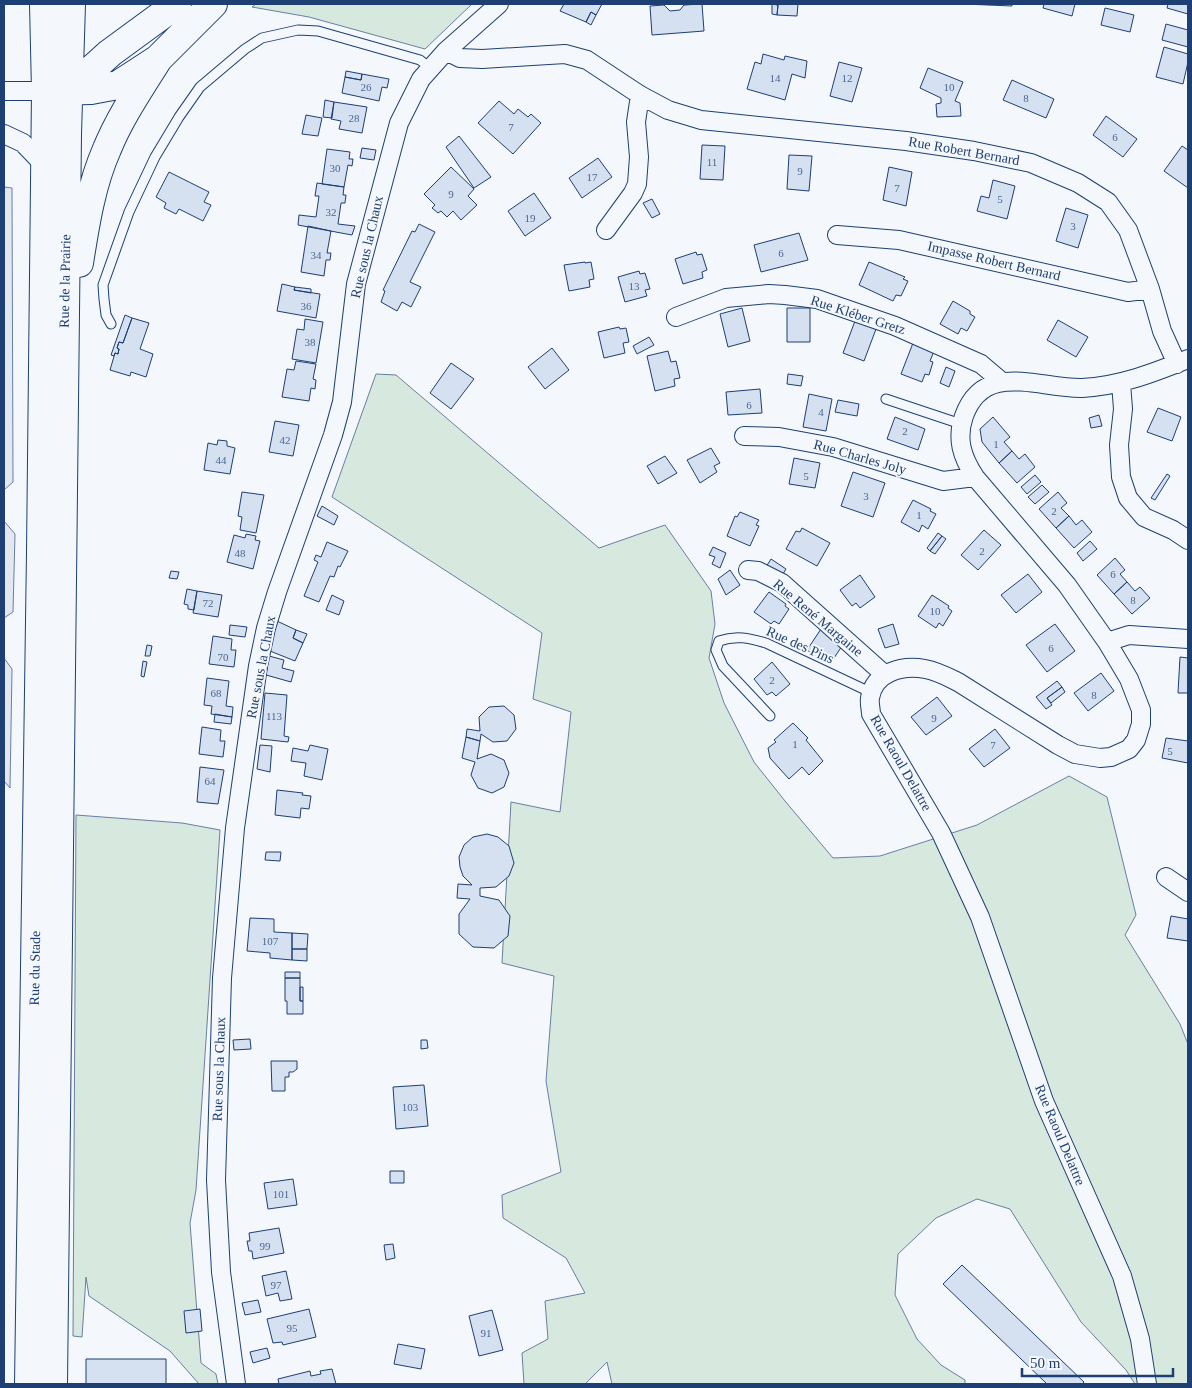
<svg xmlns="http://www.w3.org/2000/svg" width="1192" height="1388" font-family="'Times New Roman',serif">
<rect width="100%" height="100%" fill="#f4f7fb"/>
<path fill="#d7e8df" stroke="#687fa3" d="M256 4H472L425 49 309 17 252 7Z
M376 374 396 375 599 548 665 525 711 591 715 624 709 658 724 703 754 762 785 801 833 858 880 856 977 825 1069 776 1107 797 1136 915 1125 935 1180 1024 1188 1044V1384H1135L1126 1370 1081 1322 1010 1209 977 1199 936 1218 898 1254 895 1295 917 1339 941 1365 965 1380V1384H612L607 1362 585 1384H524L522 1353 548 1339 545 1301 585 1293 566 1258 503 1218 502 1195 561 1172 546 1081 554 976 502 963 511 802 560 812 571 712 533 699 542 633 332 497Z
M76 815 182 823 220 830 196 1190 190 1223 201 1363 216 1374 218 1384H199L170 1351 89 1296 86 1277 82 1337 73 1336Z"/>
<path fill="#e3e8f0" stroke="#687fa3" d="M4 187 12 188 13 482 4 490Z
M4 521 15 534 13 612 4 618Z
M4 658 12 669 10 788 4 781Z"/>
<path fill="#d5e0f0" stroke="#1d3f73" d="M564 4H602L596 15 591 12 586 22 560 11Z
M702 4 704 31 652 35 650 6 664 5 670 11 680 10 684 5Z
M772 4 778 5 777 15 772 14Z
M772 4H798L797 16 777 15 778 5Z
M964 4H1012V6Z
M1044 4H1075L1072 16 1043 8Z
M1168 4H1188V14L1167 8Z
M1105 8 1134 15 1130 32 1101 25Z
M591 12 596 15 591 25 586 22Z
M1166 24 1188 30V47L1162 40Z
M1164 47 1188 54V62L1183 84 1156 77Z
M763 54 784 60 785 56 807 61 805 78 792 74 785 100 747 89 755 62 761 64Z
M839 62 862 68 852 102 830 96Z
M928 68 963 82 955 101 960 103 961 116 937 117 936 104 941 103V98L920 88Z
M346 71 362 74 361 80 345 77Z
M362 74 389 79 387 88 382 87 379 101 342 93 345 77 361 80Z
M1012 80 1054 99 1046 118 1003 100Z
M325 100 334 102 332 118 323 117Z
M499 101 514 114 518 109 528 117 531 114 541 123 513 154 478 123Z
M334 102 367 107 362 133 339 129 341 121 331 119Z
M306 115 322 118 318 136 302 134Z
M1106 116 1137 139 1123 157 1093 135Z
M459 136 491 177 474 188 446 147Z
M702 145 725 146 723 180 700 179Z
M1182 146 1188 150V188L1164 171Z
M362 148 376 150 374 160 360 158Z
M327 149 350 152 349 159H353L352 166 348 165 344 187 322 184Z
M789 155 812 156 809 191 787 189Z
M598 158 612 177 582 198 569 178Z
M451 167 474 189 468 196 477 205 461 220 453 211 447 217 441 211 438 213 432 208 435 205 424 194Z
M889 167 912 172 906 206 883 200Z
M169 172 209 192 204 202 211 205 203 221 179 209 176 214 164 208 166 203 156 197Z
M993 180 1015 186 1007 219 977 211 981 196 989 198Z
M317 183 344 187 343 195H346L345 203H341L338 224 355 226 352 235 298 225 299 215 316 217 319 196H315Z
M534 193 551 218 525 236 508 211Z
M652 199 660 214 652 218 643 203Z
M1066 208 1088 215 1078 248 1056 241Z
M419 224 435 232 410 282 421 287 411 307 402 302 397 311 381 302 385 291 383 290 412 231 415 232Z
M308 226 331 231 327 253H331L330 260H326L324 276 301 272Z
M799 233 808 260 761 272 754 245Z
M696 252 697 255 702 254 707 270 702 272 703 278 683 284 675 259Z
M585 262V263L591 262 594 279 589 280 590 287 569 291 564 265Z
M869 262 905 277 903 279 908 281 901 296 896 295 893 301 859 285Z
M639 271 640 274 645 273 650 289 645 290 647 296 625 302 618 277Z
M282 284 295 287 294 290 320 294 316 318 277 311Z
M295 287 311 289V293L294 290Z
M953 301 970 311V314L975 317 967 331 961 328 958 334 940 324Z
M742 308 750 341 728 347 720 314Z
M787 308H810V342H787Z
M125 315 132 318 123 343 119 342 117 348 119 349 118 354 115 353 114 356 111 355Z
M132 318 149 323 140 349 153 354 146 377 131 372 130 376 110 370 115 353 118 354 119 349 117 348 119 342 123 343Z
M305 319 323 322 316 363 292 359 297 329 304 330Z
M1058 320 1088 337 1076 357 1047 340Z
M855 321 876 329 864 361 843 353Z
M619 327 620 329 626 328 629 342 623 343 625 353 604 358 598 332Z
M649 337 654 345 637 354 633 346Z
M913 343 934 351 930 361 933 362 929 375 925 374 922 382 901 374Z
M552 348 569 370 545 389 528 367Z
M668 351 671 362 676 361 680 378 674 379 675 386 655 391 647 356Z
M296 361 316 364 313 379 316 380 315 389 311 388 309 401 282 397 287 369 294 370Z
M451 363 474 379 451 409 430 393Z
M946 367 955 371 949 387 940 383Z
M788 374 803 376 801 386 787 384Z
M760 389 762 413 728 415 726 392Z
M809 394 832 399 826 431 803 427Z
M838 400 859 404 857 416 835 412Z
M1158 408 1181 417 1172 441 1147 432Z
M1099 415 1102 426 1091 428 1089 418Z
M895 417 925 429 918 450 887 439Z
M993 417 1010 437 1004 442 1012 451 999 463 982 442 980 429Z
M275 421 299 425 293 456 269 452Z
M218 440 227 441V446L235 448 230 474 204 470 208 443 217 445Z
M711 448 720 463 714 466 717 472 700 483 687 460Z
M1012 451 1019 459 1025 454 1035 467 1017 483 999 463Z
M665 456 677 473 658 484 647 466Z
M794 458 820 463 815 488 789 484Z
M853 472 885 483 873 517 841 506Z
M1167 474 1170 476 1155 500 1151 498Z
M1035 475 1041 482 1027 494 1021 487Z
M1042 485 1049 492 1035 504 1028 497Z
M242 492 264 495 256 533 240 530 242 517 238 516Z
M1058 492 1067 503 1061 508 1069 516 1056 528 1039 509Z
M913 500 931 509 930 511 936 514 928 529 922 525 919 532 901 522Z
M322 506 338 516 334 525 317 516Z
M740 512 759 520 756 525 759 526 750 546 727 536 735 516 737 517Z
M1069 516 1076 525 1082 520 1092 532 1074 548 1056 528Z
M802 528 830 543 817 566 786 549 796 531 800 532Z
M984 530 1001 545 978 570 961 555Z
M938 533 942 536 930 551 927 548Z
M246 534 256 536 255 540 260 541 253 569 227 562 234 535 245 538Z
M942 536 946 539 935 554 930 551Z
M1090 541 1097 549 1083 561 1077 553Z
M327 542 348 551 340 567 338 566 334 577 330 576 319 602 304 596 318 562 314 560 316 555 321 557Z
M713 547 726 553 720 568 712 564 715 557 709 555Z
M1115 558 1125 570 1120 574 1127 582 1114 594 1097 575Z
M771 559 786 569 781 577 766 567Z
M730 570 740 585 726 595 718 579Z
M171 571 179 572 177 579 169 578Z
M1028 574 1042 592 1016 613 1001 595Z
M860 575 875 597 860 608 856 603 852 606 840 590Z
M1127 582 1135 591 1140 587 1150 598 1132 614 1114 594Z
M187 589 197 591 194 610 188 609V605L184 604Z
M197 591 222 595 218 617 193 613Z
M769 592 786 604 785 606 789 609 779 624 774 621 771 624 754 612Z
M332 595 344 601 339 615 326 610Z
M932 595 949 606 948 608 952 611 943 626 939 623 936 628 918 616Z
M277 621 296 630 293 638 303 643 295 661 265 649Z
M893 624 899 644 885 648 878 629Z
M1055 624 1075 651 1047 672 1026 645Z
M230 625 247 627 245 637 229 635Z
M821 629 842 646 832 661 828 657 824 662 807 650Z
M296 630 307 634 303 643 293 638Z
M213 636 232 639 231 650H236L234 667 209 664Z
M147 645 152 646 150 656H145Z
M269 656 284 660 282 668 294 671 291 682 266 675Z
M1180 657 1188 658V693H1178Z
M143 661 147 662 144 677 141 676Z
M772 662 790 684 776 696 772 692 767 695 754 679Z
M1101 673 1114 691 1088 711 1074 693Z
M207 678 229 681 226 706 233 707 232 717 211 714 212 706 204 705Z
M1057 681 1062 687 1047 698 1052 705 1046 709 1036 697Z
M1062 687 1065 692 1051 703 1047 698Z
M265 693 287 695 284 736 289 737 288 742 261 739Z
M937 697 952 716 926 735 911 717Z
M504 706 514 715 516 729 507 741 493 742 481 734 480 741 466 737 467 729 480 731 479 717 489 707Z
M215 714 232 717 231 724 214 722Z
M793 723 808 738 806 740 823 761 809 775 802 767 789 779 770 758 768 748 776 742 774 740Z
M202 727 221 730 220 741H225L223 757 199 754Z
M995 729 1010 748 984 767 969 749Z
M466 737 480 741 477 759 491 754 504 760 509 773 504 787 492 793 478 788 471 775 475 762 462 758Z
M1166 738 1188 741V763L1162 758Z
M260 745 272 746 270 772 257 769Z
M310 745 328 749 322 780 304 776 306 763 291 761 293 748 308 751Z
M200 767 224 770 218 804 197 802Z
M277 790 303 793 302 795 311 796 309 809 301 808 300 818 275 815Z
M487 834 498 837 509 846 514 863 509 876 496 887 480 888V896L499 900 510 916 508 936 494 948 473 947 459 934V914L470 899 457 898 458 884 472 885 463 876 460 867 459 857 464 845 473 837Z
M266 852H281L280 861 265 860Z
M1171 916 1188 919V941L1167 938Z
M250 918 274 919V932L292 933V960L270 958V953L247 951Z
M292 933 308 934 307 949H292Z
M292 949H307V961L292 960Z
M285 972H300V978H285Z
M285 978H300V1001H303V1014H287V1001H285Z
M300 987H303V1001H300Z
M250 1039 251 1049 234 1050 233 1040Z
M421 1040H427L428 1048 421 1049Z
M271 1061H297V1069L293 1072H289V1077H285V1091H272Z
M424 1085 428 1126 396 1129 393 1087Z
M390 1171H404V1183H390Z
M293 1179 297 1205 268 1209 264 1183Z
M279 1228 284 1253 253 1259 252 1251H249L247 1241H250L249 1233Z
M393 1244 395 1258 386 1260 384 1245Z
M962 1265 1084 1382 1082 1384H1047L943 1284Z
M286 1271 292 1299 280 1301 278 1293 266 1296 262 1276Z
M258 1300 261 1312 245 1315 242 1303Z
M200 1309 202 1331 186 1333 184 1311Z
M309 1309 316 1337 283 1345 282 1342 273 1343 267 1319Z
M492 1310 503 1350 479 1356 469 1316Z
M398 1344 425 1349 421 1369 394 1364Z
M267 1348 270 1358 253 1363 250 1352Z
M86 1359H166V1384H86Z
M332 1369 336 1384H279L278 1379 310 1371 311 1376 321 1374 320 1371Z"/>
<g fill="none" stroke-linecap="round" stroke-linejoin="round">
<g stroke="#1d3f73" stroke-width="11">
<path id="lane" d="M111 324 106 315 104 299 103 285 129 212 155 157 179 117 200 87 245 49 262 38 298 30 318 31 420 60 430 68
M886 399 961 424
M770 716 723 666 716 650 719 641C736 635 749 638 766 643L872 693"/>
</g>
<g stroke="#1d3f73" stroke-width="20">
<path id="street" d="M446 51 460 58 482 59 565 54 587 60 640 95 668 110 701 120 906 141 974 151 1031 163 1078 183 1108 202 1128 230 1150 289 1162 331 1177 364
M4 91H46
M4 134 23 143 45 166
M606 230 633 193 637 184 639 157 636 122 640 95
M837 235 899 240 1128 292 1150 289
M676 317 726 298 769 294 785 295 817 299 895 326 981 364 1001 381
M1121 383 1123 409 1119 445 1121 477 1128 498 1144 517 1173 530 1188 540
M744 436 779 437 833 447 943 481 975 477
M748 570 758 571 782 583 884 674
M1107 642 1129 635 1188 639
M1166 877 1188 892
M236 1384 221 1272 216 1180 222 978 235 828 258 666 266 628 277 592 333 435 342 402 356 284 399 123 421 79 446 51 499 4
M1147 1384 1140 1339 1122 1276 1044 1101 980 917 941 833 871 714C871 709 869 703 870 698 874 672 902 665 925 669 937 671 948 677 958 682L1058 745 1075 754 1100 758 1111 757 1129 749 1136 740 1141 724V710L1129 679 1107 642 1067 585 975 477C962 457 956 439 964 416 984 360 1039 389 1082 388 1120 386 1153 373 1188 359"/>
</g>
<g stroke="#1d3f73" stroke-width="30">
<path id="primary" d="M69 90 110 53 177 4
M50 91 91 90 118 85 158 59 213 4
M79 263C85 225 91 185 107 149 120 117 140 88 158 59
M29 1384 41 552 46 91 44 4
M53 1384 67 134 71 4"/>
</g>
<use href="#lane" stroke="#f4f7fb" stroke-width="9"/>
<use href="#street" stroke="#f4f7fb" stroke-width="18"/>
<use href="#primary" stroke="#f4f7fb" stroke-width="28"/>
</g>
<g text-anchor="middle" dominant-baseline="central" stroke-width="4" stroke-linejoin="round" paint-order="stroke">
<g font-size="11" fill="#4b6792">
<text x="775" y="78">14</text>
<text x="847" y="78">12</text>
<text x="366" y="87">26</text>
<text x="949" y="87">10</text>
<text x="1026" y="98">8</text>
<text x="354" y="118">28</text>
<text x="511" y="127">7</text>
<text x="1115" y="137">6</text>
<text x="712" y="162">11</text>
<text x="335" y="168">30</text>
<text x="800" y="171">9</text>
<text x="592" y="177">17</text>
<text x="897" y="188">7</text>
<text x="451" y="194">9</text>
<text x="1000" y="199">5</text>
<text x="331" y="212">32</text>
<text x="530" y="218">19</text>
<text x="1073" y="226">3</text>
<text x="781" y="253">6</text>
<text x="316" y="255">34</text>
<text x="634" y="286">13</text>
<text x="306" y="306">36</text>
<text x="310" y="342">38</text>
<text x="749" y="405">6</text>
<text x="821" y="412">4</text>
<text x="905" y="431">2</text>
<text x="285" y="440">42</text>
<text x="996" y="444">1</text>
<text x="221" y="460">44</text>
<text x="806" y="476">5</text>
<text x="866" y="496">3</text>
<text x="1054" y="511">2</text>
<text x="919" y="515">1</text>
<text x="982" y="551">2</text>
<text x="240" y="553">48</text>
<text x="1113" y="574">6</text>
<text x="1133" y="600">8</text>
<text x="208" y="603">72</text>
<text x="935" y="611">10</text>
<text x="1051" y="648">6</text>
<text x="223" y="657">70</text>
<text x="772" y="680">2</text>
<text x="216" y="693">68</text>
<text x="1094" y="695">8</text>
<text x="274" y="716">113</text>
<text x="934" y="718">9</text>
<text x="795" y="744">1</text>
<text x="993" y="745">7</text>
<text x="1170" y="751">5</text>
<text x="210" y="781">64</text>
<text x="270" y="941">107</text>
<text x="410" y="1107">103</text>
<text x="281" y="1194">101</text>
<text x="265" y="1246">99</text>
<text x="276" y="1285">97</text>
<text x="292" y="1328">95</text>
<text x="486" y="1333">91</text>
</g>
<g font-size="14" fill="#1d3f73" stroke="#f4f7fb">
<text transform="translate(964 151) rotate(10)">Rue Robert Bernard</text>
<text transform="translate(367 247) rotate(-77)">Rue sous la Chaux</text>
<text transform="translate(994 261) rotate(13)">Impasse Robert Bernard</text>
<text transform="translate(65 281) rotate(-89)">Rue de la Prairie</text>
<text transform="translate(858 315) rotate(18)">Rue Kléber Gretz</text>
<text transform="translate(860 457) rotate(16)">Rue Charles Joly</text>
<text transform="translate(818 618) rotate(40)">Rue René Margaine</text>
<text transform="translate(800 645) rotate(24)">Rue des Pins</text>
<text transform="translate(261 667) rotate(-79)">Rue sous la Chaux</text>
<text transform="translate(901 763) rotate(60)">Rue Raoul Delattre</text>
<text transform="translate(35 968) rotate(-89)">Rue du Stade</text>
<text transform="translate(219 1069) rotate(-88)">Rue sous la Chaux</text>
<text transform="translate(1060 1135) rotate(67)">Rue Raoul Delattre</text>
</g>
</g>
<rect width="1192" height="1388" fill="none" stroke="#1d3f73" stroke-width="10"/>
<path d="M1022 1368v8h151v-8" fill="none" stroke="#1d3f73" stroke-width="2.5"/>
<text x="1030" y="1368" font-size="15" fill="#1d3f73" stroke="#f4f7fb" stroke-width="4" paint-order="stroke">50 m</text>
</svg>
